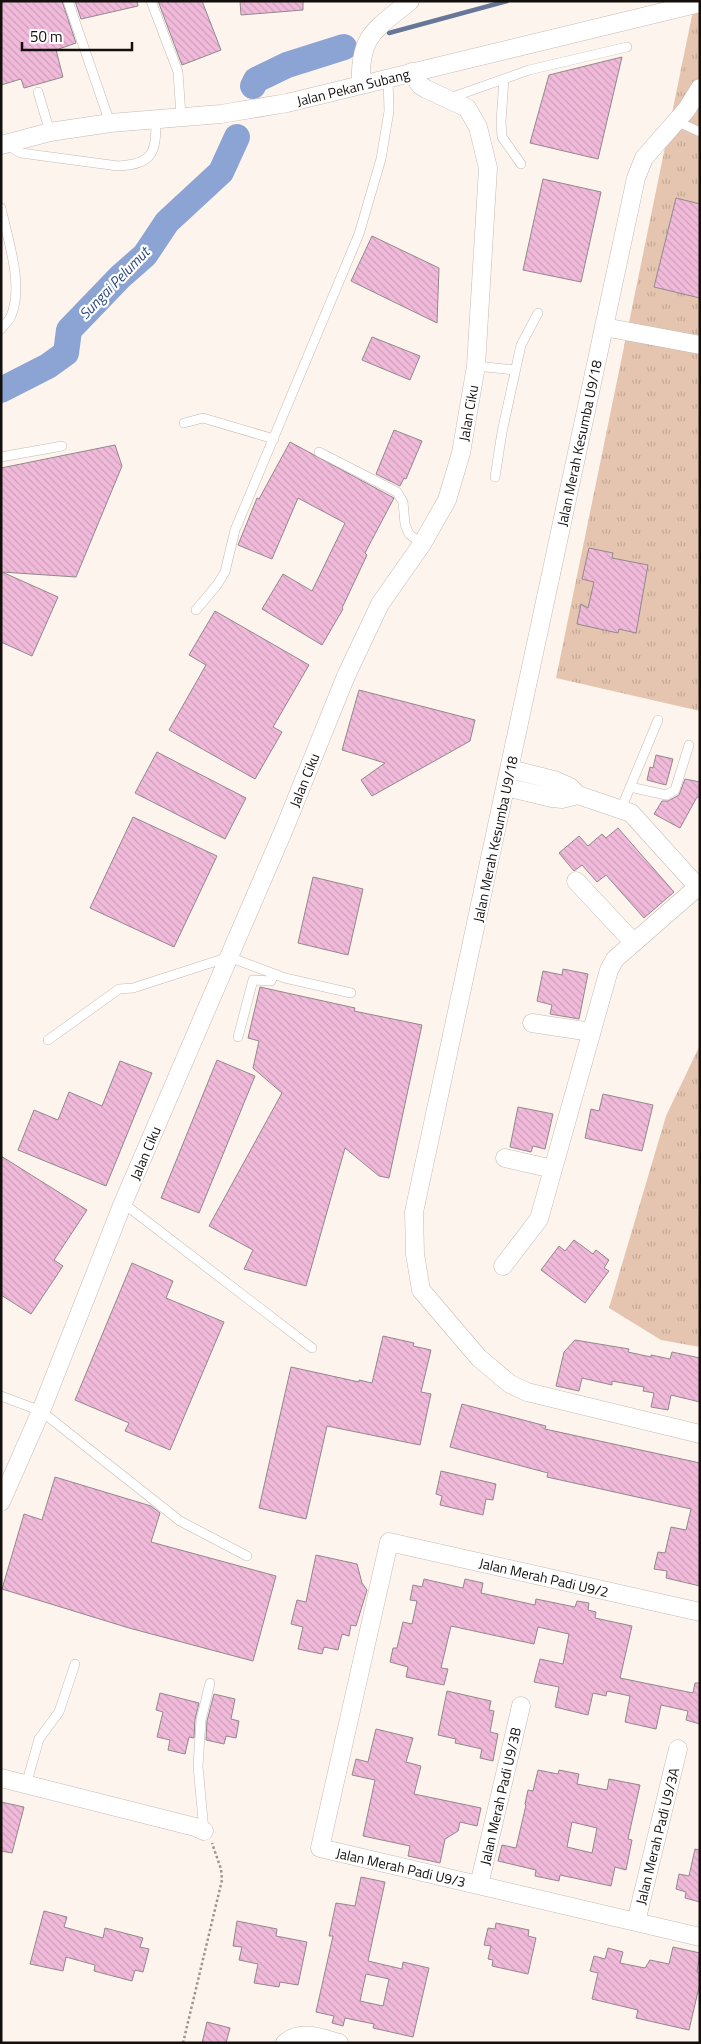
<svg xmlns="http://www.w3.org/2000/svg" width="701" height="2044" font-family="'Titillium Web',sans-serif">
<defs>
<pattern id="grass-tufts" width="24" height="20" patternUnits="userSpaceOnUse" patternTransform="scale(1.25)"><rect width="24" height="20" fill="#e5c5b0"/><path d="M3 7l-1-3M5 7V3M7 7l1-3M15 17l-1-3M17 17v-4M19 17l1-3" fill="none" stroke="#c3a896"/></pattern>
<pattern id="building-back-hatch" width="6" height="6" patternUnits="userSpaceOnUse" patternTransform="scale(1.25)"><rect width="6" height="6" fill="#f1bada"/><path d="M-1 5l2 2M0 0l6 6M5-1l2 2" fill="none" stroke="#ce9fba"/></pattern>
</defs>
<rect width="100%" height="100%" fill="#fef4ee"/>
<path fill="url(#grass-tufts)" d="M695 1H700V711L556 678Z
M700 1045V1347L661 1340 609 1308 666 1116Z"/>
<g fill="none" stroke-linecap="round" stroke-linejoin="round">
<path stroke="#677798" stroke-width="4.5" d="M389 33 507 1"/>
<path stroke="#8ba4d4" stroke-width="26" d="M253 86 256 80 287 65 344 47
M1 390 48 366 66 353 69 330 120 277 145 255 167 222 221 172 237 137"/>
</g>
<path fill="url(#building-back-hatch)" stroke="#92888d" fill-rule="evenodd" d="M1 1H62L76 43 56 50 63 77 24 88 21 79 1 85Z
M75 1H137L138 6 81 19Z
M158 1H202L221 50 182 65Z
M240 1H303V10L241 15Z
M622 57 598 159 530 143 549 75Z
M543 179 601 192 581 282 523 270Z
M676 198 700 204V298L654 287Z
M372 236 439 268 437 323 351 281Z
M372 337 420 356 410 380 362 360Z
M394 430 422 441 406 479 404 478 400 486 376 474Z
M290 442 394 498 365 553 367 555 342 608 343 609 322 645 262 609 283 574 312 591 345 523 298 498 272 559 238 545 257 498 259 499Z
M115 445 122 466 76 577 2 572 58 597 32 656 1 642V468Z
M589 548 613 553 612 558 648 565 636 633 619 629 618 633 577 624 581 604 588 608 594 582 582 579Z
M215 611 309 665 273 727 282 732 255 779 169 730 206 665 189 655Z
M359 690 475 720 470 741 372 796 361 780 385 763 342 750Z
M157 752 246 798 225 839 135 793Z
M656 755 673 759 666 785 647 780 650 767 653 768Z
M685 779 700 782V797H697L680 828 654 814 662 801H668L679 795Z
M133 817 217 856 174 947 90 908Z
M618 828 674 892 644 918 606 875 597 882 582 865 574 871 559 853 579 836 588 846 602 834 606 838Z
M313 877 363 889 348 955 298 943Z
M563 969 588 974 579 1019 550 1014 552 1005 537 1001 543 971 562 975Z
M260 987 355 1008 354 1011 422 1025 389 1178 379 1176 345 1148 306 1286 244 1269 253 1250 209 1226 282 1093 253 1068 259 1041 248 1038Z
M217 1060 255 1076 199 1213 161 1198Z
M120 1061 152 1073 106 1186 18 1150 34 1110 58 1120 69 1092 102 1106Z
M603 1094 653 1105 642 1151 585 1138 591 1109 599 1111Z
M518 1107 553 1114 545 1149 533 1146 531 1152 510 1147Z
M1 1156 87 1210 54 1260 63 1266 31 1314 1 1295Z
M574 1240 593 1254 596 1250 609 1260 604 1268 609 1271 585 1303 541 1270 559 1246 565 1251Z
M132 1263 173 1281 166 1298 224 1322 170 1450 125 1431 129 1423 75 1400Z
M383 1336 414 1343 413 1346 431 1350 421 1392 431 1394 420 1445 327 1426 306 1519 259 1508 291 1367 359 1382V1380L372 1383Z
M575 1340 629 1349 628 1352 651 1357V1355L670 1359 672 1352 700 1358V1402L671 1395 668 1410 651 1407 654 1393 643 1391 644 1387 612 1381V1385L582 1378 579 1391 556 1386 564 1352Z
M462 1404 546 1426 545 1429 700 1463V1586L666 1578 667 1571 654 1569 658 1552 665 1553 671 1527 686 1530 691 1509 547 1477 548 1473 450 1447Z
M441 1471 496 1484 493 1500 486 1499 483 1515 440 1505 442 1496 436 1494Z
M55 1477 151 1506 160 1513 151 1542 276 1576 253 1661 129 1628 2 1589 24 1514 42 1520Z
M316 1555 357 1564 362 1583 367 1590 356 1626 351 1625 349 1636 342 1634 338 1650 324 1647 322 1654 298 1649 303 1627 291 1624 297 1600 306 1602Z
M424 1579 463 1588 465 1579 483 1583 481 1593 535 1605 536 1599 575 1607 577 1601 589 1603 588 1610 596 1612 595 1618 632 1626 620 1678 693 1693 695 1683H700V1724L686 1720 688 1711 661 1705 656 1729 625 1722 630 1696 607 1691 606 1696 593 1693 588 1715 555 1707 559 1687 534 1682 540 1659 563 1664 569 1634 538 1627 534 1644 451 1626 441 1668 448 1669 444 1685 406 1677 408 1667 390 1662 393 1648H397L403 1622 412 1624 417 1601 410 1600 413 1585 422 1587Z
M447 1691 491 1701 489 1710 494 1711 490 1732 498 1734 493 1761 480 1758 482 1749 455 1743 456 1739 438 1735Z
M160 1693 199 1703 195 1719 194 1738 189 1737 185 1754 168 1750 170 1740 157 1737 163 1712 156 1710Z
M214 1694 235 1699 231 1719 239 1721 236 1738 226 1736 224 1744 206 1740 207 1721Z
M376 1729 413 1738 406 1762 421 1766 414 1794 481 1808 477 1826 460 1822 458 1831 445 1839 440 1863 408 1856 410 1846 363 1836 375 1780 352 1775 356 1759 368 1762Z
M538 1770 558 1774 559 1770 579 1774 577 1784 607 1790 609 1779 640 1785 628 1839 632 1840 626 1870 615 1867 611 1886 560 1875 559 1881 535 1876 536 1870 498 1861 502 1845 516 1848 526 1805 525 1804 528 1790 533 1791ZM572 1822 597 1828 592 1853 567 1847Z
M1 1802 24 1807 12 1853 1 1851Z
M695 1849 700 1850V1902L685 1898 686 1892 676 1889 679 1874 689 1876Z
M361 1877 385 1882 368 1961 402 1969 403 1962 429 1968 413 2037 373 2028 374 2024 345 2018 343 2026 332 2023 334 2016 316 2012 333 1936H329L336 1903 355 1906ZM366 1974 389 1979 383 2006 360 2001Z
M44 1911 67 1917 64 1927 103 1938 105 1928 143 1938 140 1947 149 1949 143 1972 135 1970 132 1981 94 1971 95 1965 66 1957 63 1971 30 1964Z
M237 1921 277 1929 276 1936 307 1942 298 1985 280 1982 279 1987 254 1983 258 1964 239 1960 242 1947 233 1946Z
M496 1923 529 1930 528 1936 536 1938 528 1974 492 1966 493 1960 488 1959 491 1946 484 1945 488 1928 495 1929Z
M673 1947 700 1953 697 1972 700 1973V1983L689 2030 636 2018 638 2010 592 1999 598 1973 590 1971 594 1956 605 1959 608 1948 623 1952 620 1963 645 1968 650 1960 669 1964Z
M207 2022 230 2028 226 2043H202Z"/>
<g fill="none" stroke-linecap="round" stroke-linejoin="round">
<g stroke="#c4bab4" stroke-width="10">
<path id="lane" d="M68 1 110 123
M151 1 178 72 181 116
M504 79 501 122 502 137 521 164
M38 92 50 132
M450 98 529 70 627 47
M676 121 700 132
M9 143 12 148 21 153 118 166C154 164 156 152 156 119
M1 208C8 240 24 286 11 316 9 321 4 325 1 329
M476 366 515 370
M184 423 203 418 274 439
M319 452 397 492 403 502 405 524 409 534 422 544
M1 457 62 446
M495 477 502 432 521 345 538 313
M196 610 217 585 225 572 235 530 359 234 381 159 389 111 388 78
M630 787 666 795 675 790 689 745
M621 809 658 720
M238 1037 253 980 271 981 274 974
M48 1040 119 989 133 988 229 957 285 978 351 993
M123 1203 312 1348
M1 1396 41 1411 180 1521 247 1556
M26 1785 39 1739 59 1712 75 1664
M204 1831 198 1766 201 1720 210 1683"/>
</g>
<g stroke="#c4bab4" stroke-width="19">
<path id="street" d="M361 84C359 35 375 30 410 1
M700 88 687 109 644 158 636 178 414 1212 415 1254 421 1290 479 1358 510 1384 527 1392 700 1434
M1 145 50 132 110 123 221 114 287 103 700 3
M604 327 700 345
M510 769 554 780 570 787 578 795 631 813 698 887
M506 787 552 798 562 799 578 795
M576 881 634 943
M532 1023 591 1032
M505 1158 553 1169
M503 1266 539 1219 609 970 615 959 700 885
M1 1502 41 1411 123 1203 285 827 346 676 380 604 422 544 447 500 461 453 476 366 488 168 478 127 467 108 426 89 420 85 412 72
M700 1612 389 1542 320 1848 700 1937
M1 1778 195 1827 204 1831
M479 1885 521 1706
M636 1922 678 1749
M285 2043C301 2029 321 2038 339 2043"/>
</g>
<path stroke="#9c9591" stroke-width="2.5" stroke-dasharray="2.5 2.5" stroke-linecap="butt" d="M183 2043 222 1880 221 1869 212 1843"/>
<use href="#lane" stroke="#fff" stroke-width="9"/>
<use href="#street" stroke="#fff" stroke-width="18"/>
</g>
<g text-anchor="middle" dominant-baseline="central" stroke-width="4.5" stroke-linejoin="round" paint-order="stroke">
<g font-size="14" fill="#120f0d" stroke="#fff">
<text transform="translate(353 87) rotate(-14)">Jalan Pekan Subang</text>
<text transform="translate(468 413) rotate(-80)">Jalan Ciku</text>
<text transform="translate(579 443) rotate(-78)">Jalan Merah Kesumba U9/18</text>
<text transform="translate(304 780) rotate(-68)">Jalan Ciku</text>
<text transform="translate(495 839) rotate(-78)">Jalan Merah Kesumba U9/18</text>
<text transform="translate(145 1153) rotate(-67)">Jalan Ciku</text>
<text transform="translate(544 1577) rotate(13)">Jalan Merah Padi U9/2</text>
<text transform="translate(500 1796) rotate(-77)">Jalan Merah Padi U9/3B</text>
<text transform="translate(657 1836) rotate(-76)">Jalan Merah Padi U9/3A</text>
<text transform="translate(401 1867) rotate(13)">Jalan Merah Padi U9/3</text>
</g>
<g font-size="15" font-style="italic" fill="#2e4a86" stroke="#fff">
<text transform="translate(114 283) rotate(-46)">Sungai Pelumut</text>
</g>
</g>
<rect width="701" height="2044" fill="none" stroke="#120f0d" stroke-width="5"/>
<path d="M22 42v8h110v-8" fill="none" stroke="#120f0d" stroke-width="2.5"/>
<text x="30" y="42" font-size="15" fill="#120f0d" stroke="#ffffff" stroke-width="4" paint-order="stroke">50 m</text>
</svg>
